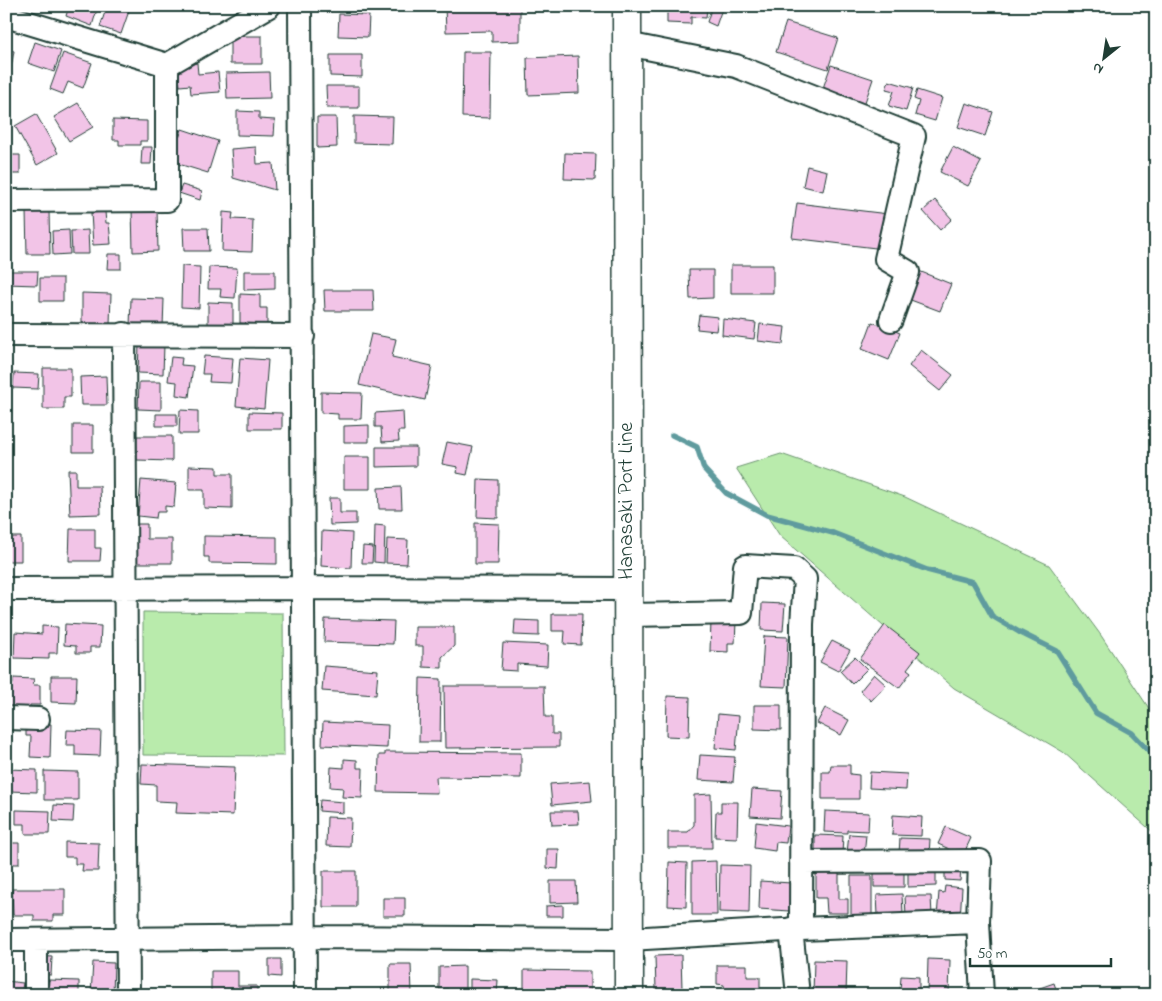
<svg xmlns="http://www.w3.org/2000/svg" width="1162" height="1001" font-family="'Indie Flower',sans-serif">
<rect width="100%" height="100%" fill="#fff"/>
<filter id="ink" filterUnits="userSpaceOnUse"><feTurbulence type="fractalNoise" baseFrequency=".02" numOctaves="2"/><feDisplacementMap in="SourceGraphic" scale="10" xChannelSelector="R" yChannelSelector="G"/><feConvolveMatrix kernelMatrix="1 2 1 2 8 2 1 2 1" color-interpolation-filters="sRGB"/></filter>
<g filter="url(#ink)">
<path fill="#b9ebac" stroke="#6c9470" d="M781 454 905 497 1049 565 1100 634 1156 719V835L1063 752 954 688 780 536 736 468Z
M143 612 283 613 284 756 143 755Z"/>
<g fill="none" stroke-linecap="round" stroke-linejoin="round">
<path stroke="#5f9b9e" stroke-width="5.5" d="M672 435 697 447 704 469 726 493 767 515 833 533 927 570 973 582 992 616 1019 632 1057 651 1096 713 1132 733 1156 758"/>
</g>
<path fill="#f2c4e7" stroke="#1f3d34" d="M69 6H98L92 26 66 16Z
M107 6H125L130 8 121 34 100 27Z
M445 6H520V41L492 42V31L446 32Z
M667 6H707L706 18 691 17V24L667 23Z
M712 6H723L716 26 707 22Z
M339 14 369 15 368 37 338 36Z
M786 22 838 38 828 69 776 52Z
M230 36H262V64H230Z
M35 42 61 51 54 72 28 63Z
M6 49 14 51 9 79H6Z
M463 52H491L490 118 462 117Z
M63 53 92 63 83 88 68 82 63 94 50 89Z
M330 55H362V77L330 76Z
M578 56 579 93 528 95 527 58Z
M197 63 198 74 218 72 220 92 191 94 190 85 180 86 178 65Z
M831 65 873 79 864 105 822 91Z
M269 72 270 98 227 99 226 73Z
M889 81 913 88 906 111 889 106 894 91 886 89Z
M326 86H359V108H327Z
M917 90 942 98 935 121 915 115 919 101 914 99Z
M78 103 93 127 69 141 54 117Z
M966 103 993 112 985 136 958 127Z
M237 111 259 112V119L275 120 274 136 237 135Z
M36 114 58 153 37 165 15 126Z
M354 116 393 117 392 144 354 143Z
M317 117H336L337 147 317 148Z
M113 120 147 121V141H140V145H119V140H113Z
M182 129 218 141 208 173 172 162Z
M142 147H152L151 164H141Z
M256 147 257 164 273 163 275 190 233 178 231 149Z
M953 147 981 162 968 186 940 172Z
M565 153 596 154 595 180 564 179Z
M6 155H20V174H6Z
M807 166 827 171 823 191 803 186Z
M182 185 202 191 200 200 179 193Z
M935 200 952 219 940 230 923 211Z
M797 203 888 214 884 249 792 238Z
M132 208H157L158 251 133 252Z
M26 211H49L50 254H27Z
M105 212 106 223H109L111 244 93 245 91 213Z
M223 212 233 213 232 219 253 220 252 252 222 251Z
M6 228H9L10 256H6Z
M183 228H208L209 251H184Z
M69 230 70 254 53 255 52 231Z
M88 230 89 254H72L71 231Z
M108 254H121V269H107Z
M731 265H773V293H731Z
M182 266 200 267 199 308 181 307Z
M209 267 237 268 235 298 220 297 221 289H208Z
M689 270H713V298L690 299Z
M6 271H38L37 285 6 284Z
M244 271H275V289L244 290Z
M919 271 951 284 940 311 908 299Z
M40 278H63V301H40Z
M324 290H373L374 311H325Z
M82 293 111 294 110 324H82Z
M240 294 260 295V308H267V324L240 323Z
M131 298 164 299 163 327 130 326Z
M208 302 233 303V326H208Z
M699 315 718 317 716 331 697 329Z
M723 319 756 323 754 339 722 335Z
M872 322 900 333 889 360 862 349Z
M760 324 785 327 783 344 758 341Z
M371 334 396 339 392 357 432 366 425 400 359 385Z
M139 344 164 345 163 374 138 373Z
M921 350 953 375 940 391 909 366Z
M204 356 233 358 231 383 209 382 210 374H202Z
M171 357 182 358 181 365 193 366 189 397 176 395 177 382 168 381Z
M240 358 268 360 264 409 236 406Z
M43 368H71V397H64V409H43Z
M14 373 39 374 38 389 13 388Z
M106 376 107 405H81L80 377Z
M139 382H161V410L138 409Z
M321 392 362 393 361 419H338V414L321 413Z
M180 410 198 411V434H179Z
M403 411 404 431H398L399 441 382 442 381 427H375V413Z
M249 412 282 413V429H249Z
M156 414H177V426H156Z
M73 425H93V452H73Z
M369 425V442H344V426Z
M137 436H172V461L137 460Z
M447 442 473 447 467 475 457 473 458 467 442 464Z
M376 447H416V466L376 467Z
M344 457H370V489H344Z
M189 466 217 467V474H232V509L204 508V490H189Z
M68 470H76V486H100L101 514 70 515Z
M8 476V502H6V477Z
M478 479 498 480V518L477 517Z
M141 480 176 483 174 507 165 506V512H157L156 518 138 516Z
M401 487 402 509H379L378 488Z
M329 498H340V513H356V524L330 525Z
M475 523 499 524 498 564H475Z
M134 524H147V539H172V563H134Z
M375 525 385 526 384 563 374 562Z
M70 529H95V548H101L100 561H69Z
M322 531 352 533 351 568 321 566Z
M204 536 277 537V564L209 563V557H204Z
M7 537H21V561H6Z
M387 539 408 540 407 564 386 563Z
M363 546 373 547 372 563H362Z
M762 603 785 604 783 631 761 630Z
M552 614H582L581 645 564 644 565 631H552Z
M325 619 394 621 393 644 324 642Z
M515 620 539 621V636L514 635Z
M711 621 736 622 735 643H728V652L710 651Z
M65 624 101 626 100 647H90V653H76V646L64 645Z
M885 625 920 652 907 669 911 672 899 688 860 659Z
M42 626 58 627 57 653H49V659L14 658 15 632 42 634Z
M415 627H454V646L442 657V668L423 667V646H415Z
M764 636 788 637 786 687 761 686Z
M832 641 850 650 838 671 820 662Z
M503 643 548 645 547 666 517 664V671L501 670Z
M855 657 867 669 852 684 840 671Z
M324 666 378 670 376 695 322 691Z
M874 674 886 685 871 701 860 691Z
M51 676H77L76 703 51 702Z
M13 678 34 679 33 685H40V705H30V710H6V684H13Z
M420 678 441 679 440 742H419Z
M444 686H544L545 717H552V734H559V747L445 748Z
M667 696 690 697 689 737 666 736Z
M754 705H781V730L754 729Z
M825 708 849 720 841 735 817 723Z
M718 714 739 716 736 750 715 748Z
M323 722 388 725 387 748 322 745Z
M26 723 51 724 50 758 30 757 31 736H26Z
M67 730 101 731 100 756 75 755V745H66Z
M6 734H11V758H6Z
M385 752 521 753V778L436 777 437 793 378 792 379 755H385Z
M700 755 735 757 733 782 698 780Z
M344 759 357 760V768H363L362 798 342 797 343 788 330 787 331 767 344 768Z
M142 764 235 767 233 815 176 813 177 802 156 801V785L141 784Z
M831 765H850V774L859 775V799H822V772H830Z
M6 769 37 770V792L8 791 9 787H6Z
M44 771 78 772V800H44Z
M870 772 907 774 906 790 869 788Z
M590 781 592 801 552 805 550 784Z
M752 789 782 791 780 818 750 816Z
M711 794 712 848H668V832H688L694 825V795Z
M320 800 343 802V813L319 811Z
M6 801H10L8 834H6Z
M721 802H738L737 838 715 837 716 812H721Z
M54 805 74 806 73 822 53 821Z
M16 810 50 811 49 834H25V824H16Z
M551 811H578L579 824 552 825Z
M825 811 869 813 868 831 847 830V833L824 832Z
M893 815 922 817 921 836 892 835Z
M327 817 351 818 350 847 326 846Z
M756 822 788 826 786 843 776 842 775 851 754 848Z
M946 827 971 838 963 855 938 844Z
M849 834 866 835 864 855 847 853Z
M815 835 843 836 842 854 815 852Z
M900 838 930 839 929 855 899 854Z
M65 842 99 843 98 871H82L83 864H75V857H65Z
M6 843H19V864H6Z
M547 849H559L558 869 547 868Z
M716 861 717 915H692V862Z
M669 862 687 863 686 907 668 906Z
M720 865 750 866 749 913 719 912Z
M874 868H904V887H874Z
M945 868 961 869 960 881 945 880Z
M936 869V886L908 887V870Z
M323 871H356V907H323Z
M816 871H839V899H848V913H827L826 898H816Z
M851 876H872V916H851Z
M550 881H576L577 902 550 903Z
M760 881 791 883 789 911 759 909Z
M6 885H8V898H6Z
M945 886 962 888 960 919 937 917 939 892 944 893Z
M12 889H65V915H53V921H34V915H13Z
M902 894 903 914 878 915 877 895Z
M905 896H931L932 916 906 917Z
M383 898H405V916H383Z
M563 905V916H546V906Z
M681 955 682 989 656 990 655 956Z
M39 956 52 957 51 975 37 974Z
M269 959H281V977L269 976Z
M928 959 950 960 949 995H927Z
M814 960 847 961 846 995H813Z
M93 962 114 963 113 995H91Z
M390 964H411L412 995H390Z
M717 965H747V977H760V993H725L724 985 717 984Z
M465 966V995H448V989H439V967Z
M524 970 590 971V995H524Z
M211 971H238V986H257V995H211Z
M901 976 919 977V992L900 991Z
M470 979 498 980 497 995H470Z
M49 980 79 981V995H48Z
M6 981 23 983 21 995H6Z
M1054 983 1058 995H1020Z"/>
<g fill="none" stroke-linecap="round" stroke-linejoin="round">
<g stroke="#1f3d34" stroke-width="26">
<path id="minor" d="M300 6 305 995
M6 16 167 65 269 6
M627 44 736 66 914 136 886 259 908 272 891 320
M6 201 167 200V65
M124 334 128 995
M6 335 303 336
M6 589 304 588 628 589
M629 615 741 613 745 566 794 569 805 579 802 624 801 929
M6 718 38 719
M801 862 980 861 978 922
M791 929 798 995
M6 940 304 937 629 939 801 929 978 922 982 995
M36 995V940"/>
</g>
<g stroke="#1f3d34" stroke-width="31">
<path id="major" d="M627 6 629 995"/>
</g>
<use href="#minor" stroke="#fff" stroke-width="22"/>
<use href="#major" stroke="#fff" stroke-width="28"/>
</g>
</g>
<g text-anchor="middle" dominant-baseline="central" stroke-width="4" stroke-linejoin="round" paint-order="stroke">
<g font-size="21" fill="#1f3d34" stroke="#fff">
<text transform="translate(627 501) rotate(-90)">Hanasaki Port Line</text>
</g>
</g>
<rect width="1162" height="1001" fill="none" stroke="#fff" stroke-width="25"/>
<rect x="12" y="12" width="1137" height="976" fill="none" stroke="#1f3d34" stroke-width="2" filter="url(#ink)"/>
<g transform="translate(1104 58) rotate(210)" stroke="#ffffff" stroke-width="4" paint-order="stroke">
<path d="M0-4L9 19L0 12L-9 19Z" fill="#1f3d34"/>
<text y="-8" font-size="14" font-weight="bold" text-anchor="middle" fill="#1f3d34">N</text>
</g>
<path d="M970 958v8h141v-8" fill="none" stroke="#1f3d34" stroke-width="2.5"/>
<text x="977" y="958" font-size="15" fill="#1f3d34" stroke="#ffffff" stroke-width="4" paint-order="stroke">50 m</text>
</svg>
